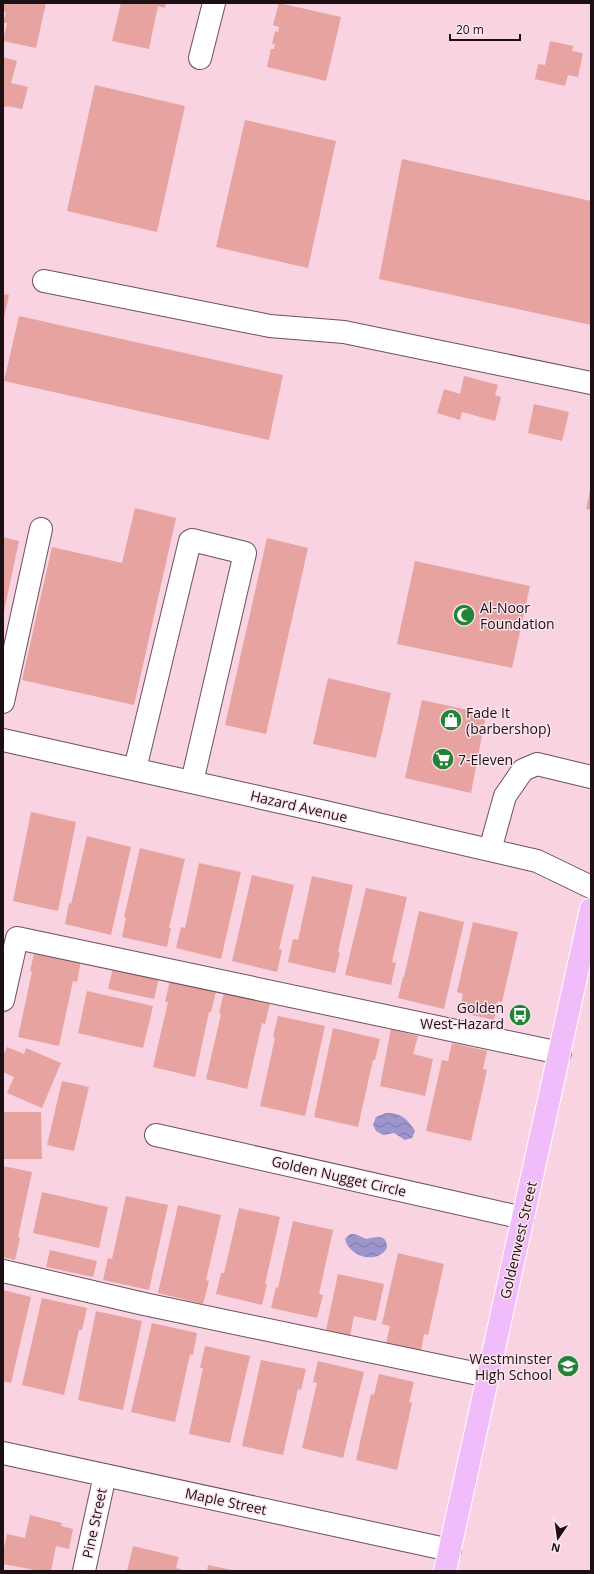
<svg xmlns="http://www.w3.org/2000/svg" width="594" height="1574" font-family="'Open Sans',sans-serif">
<defs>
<pattern id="water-waves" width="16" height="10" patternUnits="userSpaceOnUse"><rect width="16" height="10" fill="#9d95cd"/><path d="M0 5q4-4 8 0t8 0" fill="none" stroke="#7f78a5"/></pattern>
</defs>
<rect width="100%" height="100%" fill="#f9d3e2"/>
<path fill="url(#water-waves)" d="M386 1113C400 1112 408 1119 415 1131L412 1138 405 1140 394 1133 383 1135 376 1131 373 1125 376 1117Z
M350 1234H355L366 1239C376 1237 387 1233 387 1248 377 1265 349 1257 345 1239Z"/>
<path fill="#e6a39f" d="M3 3H46L36 48 3 41 7 23H3L6 12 3 11Z
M121 3H166L165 8 158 6 149 49 112 41Z
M279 3 341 17 326 81 267 67 271 49H274L275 44H272L275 31 278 32 279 27 273 25Z
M550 41 573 46 572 51 583 53 578 77 568 75 565 86 535 79 538 64 545 65Z
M3 57 17 61 11 83 28 87 22 109 6 106 5 107H3Z
M95 85 185 106 157 232 67 211Z
M245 120 336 141 308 268 216 247Z
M402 159 591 201V325L379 279Z
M3 294 9 295 4 318H3Z
M19 316 283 375 269 440 4 381Z
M464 376 498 385 495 395 501 397 495 421 462 412 460 420 437 413 444 389 460 394Z
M534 404 569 412 562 441 528 433Z
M590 490H591V510L586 509Z
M135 508 176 518 134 705 22 680 52 547 122 563Z
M3 537 19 541 4 611H3Z
M267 538 308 548 266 734 225 725Z
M415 561 530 586 512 668 397 644Z
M328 678 391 693 376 758 313 744Z
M422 700 486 714 471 793 405 778Z
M31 812 76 822 58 911 13 901Z
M87 836 131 847 111 935 65 924 69 903 71 904Z
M140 848 185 859 169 928H171L167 947 122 937 126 918 124 917Z
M199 863 241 872 221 959 176 948 181 927 185 928Z
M252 875 294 885 279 949 282 950 277 972 232 961Z
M312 876 353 885 338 952 340 953 335 973 288 962 293 939 298 940Z
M366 888 407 897 392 962 396 963 391 985 345 975Z
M419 911 464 922 444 1009 398 998 403 977H404Z
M473 922 518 932 502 1002 498 1001 494 1020 459 1012 463 994 457 992Z
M35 950 81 960 77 982 73 981 59 1046 18 1037 32 972 30 971Z
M113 968 159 978 154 999 108 989Z
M170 980 216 991 211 1012H209L195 1077 153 1067 168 1002H165Z
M87 991 153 1006 143 1048 78 1033Z
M224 992 270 1003 265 1024 262 1023 247 1089 206 1079 221 1014 219 1013Z
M278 1016 325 1026 305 1116 260 1106 275 1038 273 1037Z
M333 1028 380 1039 375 1060H373L358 1127 314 1117Z
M391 1029 418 1036 413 1054 433 1059 425 1096 380 1086Z
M452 1043 487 1051 483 1069 487 1070 471 1141 426 1131 442 1060 448 1061Z
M7 1047 24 1054 26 1048 61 1063 42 1108 7 1093 14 1077 3 1072V1056Z
M62 1081 89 1087 74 1151 47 1145Z
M3 1112H41L42 1159H3Z
M3 1166 32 1172 18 1237 20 1238 15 1260 3 1257Z
M42 1192 108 1207 99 1248 33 1233Z
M126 1196 168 1205 149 1290 103 1280 108 1258 112 1259Z
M178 1205 221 1215 206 1280 209 1281 203 1304 158 1293Z
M239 1208 280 1217 265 1284H267L262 1305 216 1294 221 1273H224Z
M293 1221 333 1230 319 1294 323 1295 317 1318 271 1308 276 1287 278 1288Z
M50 1250 97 1261 93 1277 46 1267Z
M398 1253 444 1264 428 1335 424 1334 421 1351 386 1343 390 1326 382 1324Z
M338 1274 384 1284 376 1321 354 1316 350 1336 326 1330Z
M3 1290 31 1297 11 1383 3 1381Z
M42 1298 87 1308 82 1330H79L64 1395 22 1385Z
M96 1311 142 1321 123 1410 78 1400Z
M152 1323 197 1333 193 1355 190 1354 175 1422 131 1412Z
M205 1346 250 1356 230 1443 189 1434 203 1368H200Z
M261 1360 306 1369 301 1390 298 1389 283 1455 242 1446Z
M318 1361 364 1372 343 1458 302 1448 317 1383 313 1382Z
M379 1374 414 1382 409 1402 412 1403 397 1470 356 1460 371 1394 374 1395Z
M30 1515 62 1523 61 1526 73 1529 69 1549 56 1546 51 1571H40L3 1564V1553L7 1534 25 1538Z
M133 1546 179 1557 176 1568 183 1570V1571H127Z
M208 1565 232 1570V1571H207Z"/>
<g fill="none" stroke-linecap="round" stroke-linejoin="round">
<g stroke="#6f505d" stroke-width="24">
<path id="minor" d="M200 58 214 3
M44 281 270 326 344 332 591 383
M3 702 41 529
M3 740 325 812 537 861 591 887
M135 769 190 541 192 540 245 553 192 782
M490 850 505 796 523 770 537 764 591 777
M3 1000 17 938 560 1053
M156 1135 523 1218
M3 1271 144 1304 488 1376
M3 1453 450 1550
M84 1571 105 1475"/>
</g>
<g stroke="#fff" stroke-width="24">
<path id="major" d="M445 1571 591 909"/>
</g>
<use href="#minor" stroke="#fff" stroke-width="22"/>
<use href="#major" stroke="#f0bcf9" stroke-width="22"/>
</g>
<defs>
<g id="mosque-disc" transform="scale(1.15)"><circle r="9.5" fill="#238437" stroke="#fce5ee"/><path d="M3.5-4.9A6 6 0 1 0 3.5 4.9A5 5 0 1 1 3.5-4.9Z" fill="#fff"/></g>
<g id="shop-disc" transform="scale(1.15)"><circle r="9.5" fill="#238437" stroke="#fce5ee"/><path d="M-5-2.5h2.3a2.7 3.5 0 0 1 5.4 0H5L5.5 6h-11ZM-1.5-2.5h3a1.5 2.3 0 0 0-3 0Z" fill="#fff"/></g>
<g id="supermarket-disc" transform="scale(1.15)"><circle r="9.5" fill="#238437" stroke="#fce5ee"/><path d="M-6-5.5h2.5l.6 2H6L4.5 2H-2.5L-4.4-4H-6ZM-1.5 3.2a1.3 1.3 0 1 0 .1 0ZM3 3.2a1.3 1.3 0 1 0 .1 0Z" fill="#fff"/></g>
<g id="bus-disc" transform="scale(1.15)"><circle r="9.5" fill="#238437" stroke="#fce5ee"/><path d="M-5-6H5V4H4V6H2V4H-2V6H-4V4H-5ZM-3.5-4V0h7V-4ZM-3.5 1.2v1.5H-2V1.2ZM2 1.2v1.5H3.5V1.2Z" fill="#fff"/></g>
<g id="school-disc" transform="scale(1.15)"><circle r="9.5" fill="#238437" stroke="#fce5ee"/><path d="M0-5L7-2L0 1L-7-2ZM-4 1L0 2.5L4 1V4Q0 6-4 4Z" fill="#fff"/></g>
</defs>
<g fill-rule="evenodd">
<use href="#mosque-disc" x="464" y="615"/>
<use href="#shop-disc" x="451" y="720"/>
<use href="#supermarket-disc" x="443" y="759"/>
<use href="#bus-disc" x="520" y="1015"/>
<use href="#school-disc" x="568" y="1366"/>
</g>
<g text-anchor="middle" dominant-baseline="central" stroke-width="3" stroke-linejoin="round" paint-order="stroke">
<g font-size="14" fill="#1c1015" stroke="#fce5ee" text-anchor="start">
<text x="480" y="607">Al-Noor<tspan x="480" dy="16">Foundation</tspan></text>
<text x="466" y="712">Fade It<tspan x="466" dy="16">(barbershop)</tspan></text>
<text x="458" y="759">7-Eleven</text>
<text x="504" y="1007" text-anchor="end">Golden<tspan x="504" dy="16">West-Hazard</tspan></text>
<text x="552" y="1358" text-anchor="end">Westminster<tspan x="552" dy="16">High School</tspan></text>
</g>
<g font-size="14" fill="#1c1015" stroke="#fce5ee">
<text transform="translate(299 806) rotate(13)">Hazard Avenue</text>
<text transform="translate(339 1176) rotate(13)">Golden Nugget Circle</text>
<text transform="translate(518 1240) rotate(-77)">Goldenwest Street</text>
<text transform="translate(226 1501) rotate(12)">Maple Street</text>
<text transform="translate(94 1523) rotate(-78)">Pine Street</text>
</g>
</g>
<rect width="594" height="1574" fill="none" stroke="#1c1015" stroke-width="8"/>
<g transform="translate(558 1538) rotate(193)" stroke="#fce5ee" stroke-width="3" paint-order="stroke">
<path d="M0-3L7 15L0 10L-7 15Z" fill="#1c1015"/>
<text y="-6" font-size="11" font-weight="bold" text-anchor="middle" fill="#1c1015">N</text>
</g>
<path d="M450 34v6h70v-6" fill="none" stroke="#1c1015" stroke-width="2"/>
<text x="456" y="34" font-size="12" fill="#1c1015" stroke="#fce5ee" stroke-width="3" paint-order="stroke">20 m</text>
</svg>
